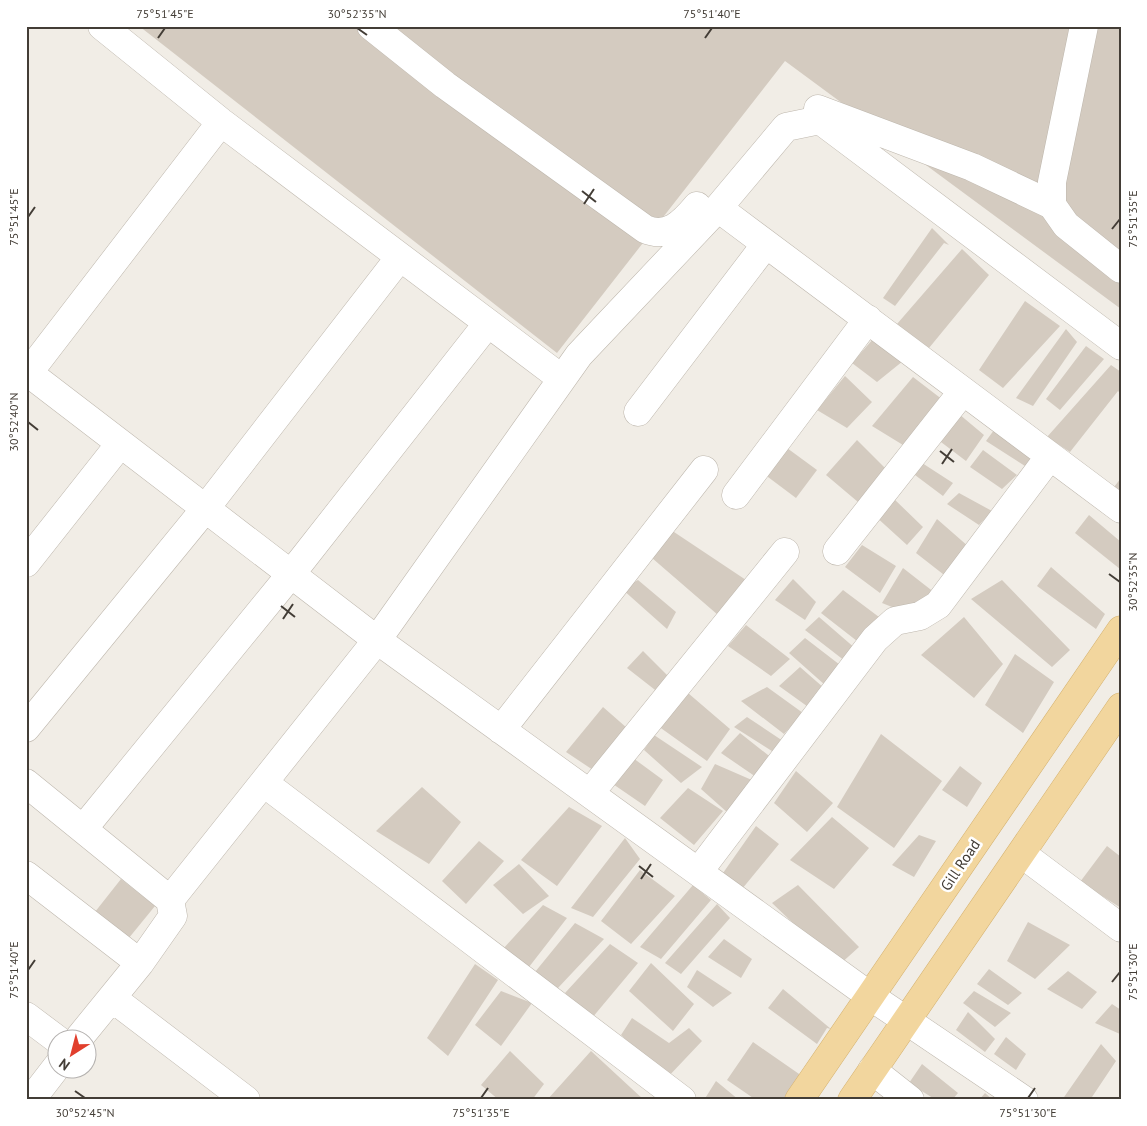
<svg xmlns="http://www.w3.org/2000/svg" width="1147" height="1126" font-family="'PT Sans',sans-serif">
<rect width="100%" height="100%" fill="#f1ede6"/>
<path fill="#d4cbc0" d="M139 26H1121V309L785 61 557 353Z
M932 228 949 245 944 243 895 306 883 298Z
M962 249 989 275 929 348 897 324Z
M1025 301 1060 326 1003 388 979 370Z
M1066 329 1077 342 1033 406 1016 398Z
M874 338 903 361 877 382 852 363Z
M1086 346 1104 359 1060 410 1046 399Z
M1111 365 1121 372V394L1118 391 1070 452 1047 437Z
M845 376 872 402 847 428 817 410Z
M913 377 943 400 903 445 872 426Z
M959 414 984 435 966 461 937 439Z
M994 430 1033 455 1025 466 986 441Z
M857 440 886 469 858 502 826 475Z
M787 448 817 470 796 498 760 471Z
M983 450 1017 475 1002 489 970 467Z
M919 461 953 483 943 496 911 472Z
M1121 478V492L1114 487Z
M959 493 992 511 979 525 947 504Z
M891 496 923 527 907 545 874 515Z
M1089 515 1121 542 1120 569 1075 533Z
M937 519 969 547 948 578 916 553Z
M671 530 749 582 718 615 652 558Z
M862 545 896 566 880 593 845 567Z
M1051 567 1105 614 1096 629 1037 586Z
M903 568 935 593 902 611 882 603Z
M793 579 816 602 805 620 775 600Z
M638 580 676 612 667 629 622 589Z
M1002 580 1070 650 1052 667 971 599Z
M843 590 879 617 857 641 821 613Z
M819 617 856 649 845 661 805 630Z
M964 617 1003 664 974 698 921 655Z
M746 625 790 659 771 676 728 646Z
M805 638 844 668 825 685 789 653Z
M643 651 669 677 659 693 627 668Z
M1015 654 1054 682 1023 733 985 705Z
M800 667 824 688 811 709 779 686Z
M767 687 803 713 784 734 741 701Z
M688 693 730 729 707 761 658 726Z
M603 707 627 728 593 770 566 752Z
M747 717 783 741 775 753 734 727Z
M740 733 773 759 756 777 721 753Z
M881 734 942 781 894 848 837 807Z
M654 735 702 767 681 783 644 750Z
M633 758 663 780 645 806 610 782Z
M715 764 761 784 728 813 701 789Z
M960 766 982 783 967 807 942 790Z
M796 771 833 803 807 832 774 803Z
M422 787 461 822 429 864 376 831Z
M688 788 723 811 694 845 660 818Z
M569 807 602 826 557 886 521 860Z
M832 817 869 848 834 889 790 860Z
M756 826 779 844 742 889 723 873Z
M919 835 936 841 914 877 892 865Z
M625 838 640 859 593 917 571 908Z
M479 841 504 861 466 904 442 881Z
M1107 846 1121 857V908L1080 882Z
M519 864 549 896 523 914 493 885Z
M640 870 675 896 631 944 601 921Z
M121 879 155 906 124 944 91 917Z
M693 885 711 900 661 959 640 947Z
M798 885 859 947 838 966 772 903Z
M717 904 730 918 681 974 665 963Z
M543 905 567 918 529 967 503 949Z
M1028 922 1070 945 1035 979 1007 961Z
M575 923 604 939 557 989 535 972Z
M724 939 752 959 741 978 708 957Z
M610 944 638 963 592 1018 565 993Z
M651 963 694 1004 673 1031 629 991Z
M475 964 498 980 448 1056 427 1038Z
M989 969 1022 993 1008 1005 977 984Z
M697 970 732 993 713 1007 687 987Z
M1068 971 1097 992 1082 1009 1047 989Z
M783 989 831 1029 827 1028 817 1044 768 1008Z
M501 991 532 1003 501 1046 475 1025Z
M974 991 1011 1013 995 1027 963 1003Z
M1112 1004 1121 1010 1120 1034 1095 1023Z
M968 1012 995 1039 985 1052 956 1030Z
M632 1018 669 1043 689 1028 702 1041 667 1078 621 1035Z
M1006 1037 1026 1054 1016 1070 994 1054Z
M753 1042 802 1076 786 1100H756L727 1080Z
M1101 1044 1116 1061 1090 1100H1062Z
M510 1051 544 1084 532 1100H499L481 1085Z
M591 1051 644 1100H547Z
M922 1064 958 1093 952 1100H936L909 1083Z
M716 1081 739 1100H704Z
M985 1093 993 1100H979Z"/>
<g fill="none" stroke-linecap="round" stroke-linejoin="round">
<g stroke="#beb7ad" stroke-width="29">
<path id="minor" d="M102 26 221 122 561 378
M371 26 445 85 645 229C667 239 683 223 697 206
M1084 26 1052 182V205L1066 225 1121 269
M818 109 972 167 1052 205
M718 208 1121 509
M26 371 377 640 870 996 1024 1100
M26 376 221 122
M638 412 766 244
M736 495 868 319
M837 551 963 391
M26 563 120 444
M26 728 205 509 400 257
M501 730 704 470
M26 783 170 900 377 640 579 355 718 208 786 127 820 120 1121 346
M264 783 682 1100
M590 793 785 552
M83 829 291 574 488 323
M1022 854 1121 928
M699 871 875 639 895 621 920 616 938 605 1050 456
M26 875 140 963
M112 998 246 1100
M26 1016 58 1040
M79 1038 140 963 173 916 170 900
M872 1070 910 1100
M31 1100 58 1065"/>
</g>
<g stroke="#d5b270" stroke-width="29">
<path id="major" d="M799 1100 1121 630
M852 1100 1121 707"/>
</g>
<use href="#minor" stroke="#fff" stroke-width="28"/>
<use href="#major" stroke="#f2d69e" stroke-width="28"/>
</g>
<path fill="none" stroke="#433d36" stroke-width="2" d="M357 28 367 35M158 38 165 28M705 38 712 28M582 191 596 202M584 204 594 189M28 217 35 207M1112 229 1120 219M28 422 38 430M940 451 954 462M942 464 952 449M1109 574 1120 582M281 606 295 617M283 619 293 604M639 866 653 877M641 879 651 864M28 970 35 960M1112 982 1120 972M75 1091 85 1098M481 1098 488 1088M1028 1098 1035 1088"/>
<g text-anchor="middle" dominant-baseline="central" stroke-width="5" stroke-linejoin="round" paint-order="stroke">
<g font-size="15" fill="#433d36" stroke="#fff">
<text transform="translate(960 865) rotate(-56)">Gill Road</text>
</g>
</g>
<rect width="1147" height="1126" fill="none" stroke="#ffffff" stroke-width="55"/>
<g transform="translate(72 1054) rotate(216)"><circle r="24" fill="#ffffff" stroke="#b4b1af"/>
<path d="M0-4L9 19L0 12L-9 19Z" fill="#e13f2d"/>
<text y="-8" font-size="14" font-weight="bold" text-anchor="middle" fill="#433d36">N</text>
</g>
<rect x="28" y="28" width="1092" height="1070" fill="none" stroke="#433d36" stroke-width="2"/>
<g font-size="12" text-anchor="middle" fill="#433d36">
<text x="165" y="18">75°51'45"E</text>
<text x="357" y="18">30°52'35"N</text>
<text x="712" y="18">75°51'40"E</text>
<text transform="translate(14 217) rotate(-90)" y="4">75°51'45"E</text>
<text transform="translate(1133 219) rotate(-90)" y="4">75°51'35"E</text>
<text transform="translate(14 422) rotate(-90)" y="4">30°52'40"N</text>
<text transform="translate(1133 582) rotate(-90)" y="4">30°52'35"N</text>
<text transform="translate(14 970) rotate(-90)" y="4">75°51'40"E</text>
<text transform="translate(1133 972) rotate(-90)" y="4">75°51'30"E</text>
<text x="85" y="1117">30°52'45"N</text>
<text x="481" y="1117">75°51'35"E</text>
<text x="1028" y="1117">75°51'30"E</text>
</g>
</svg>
